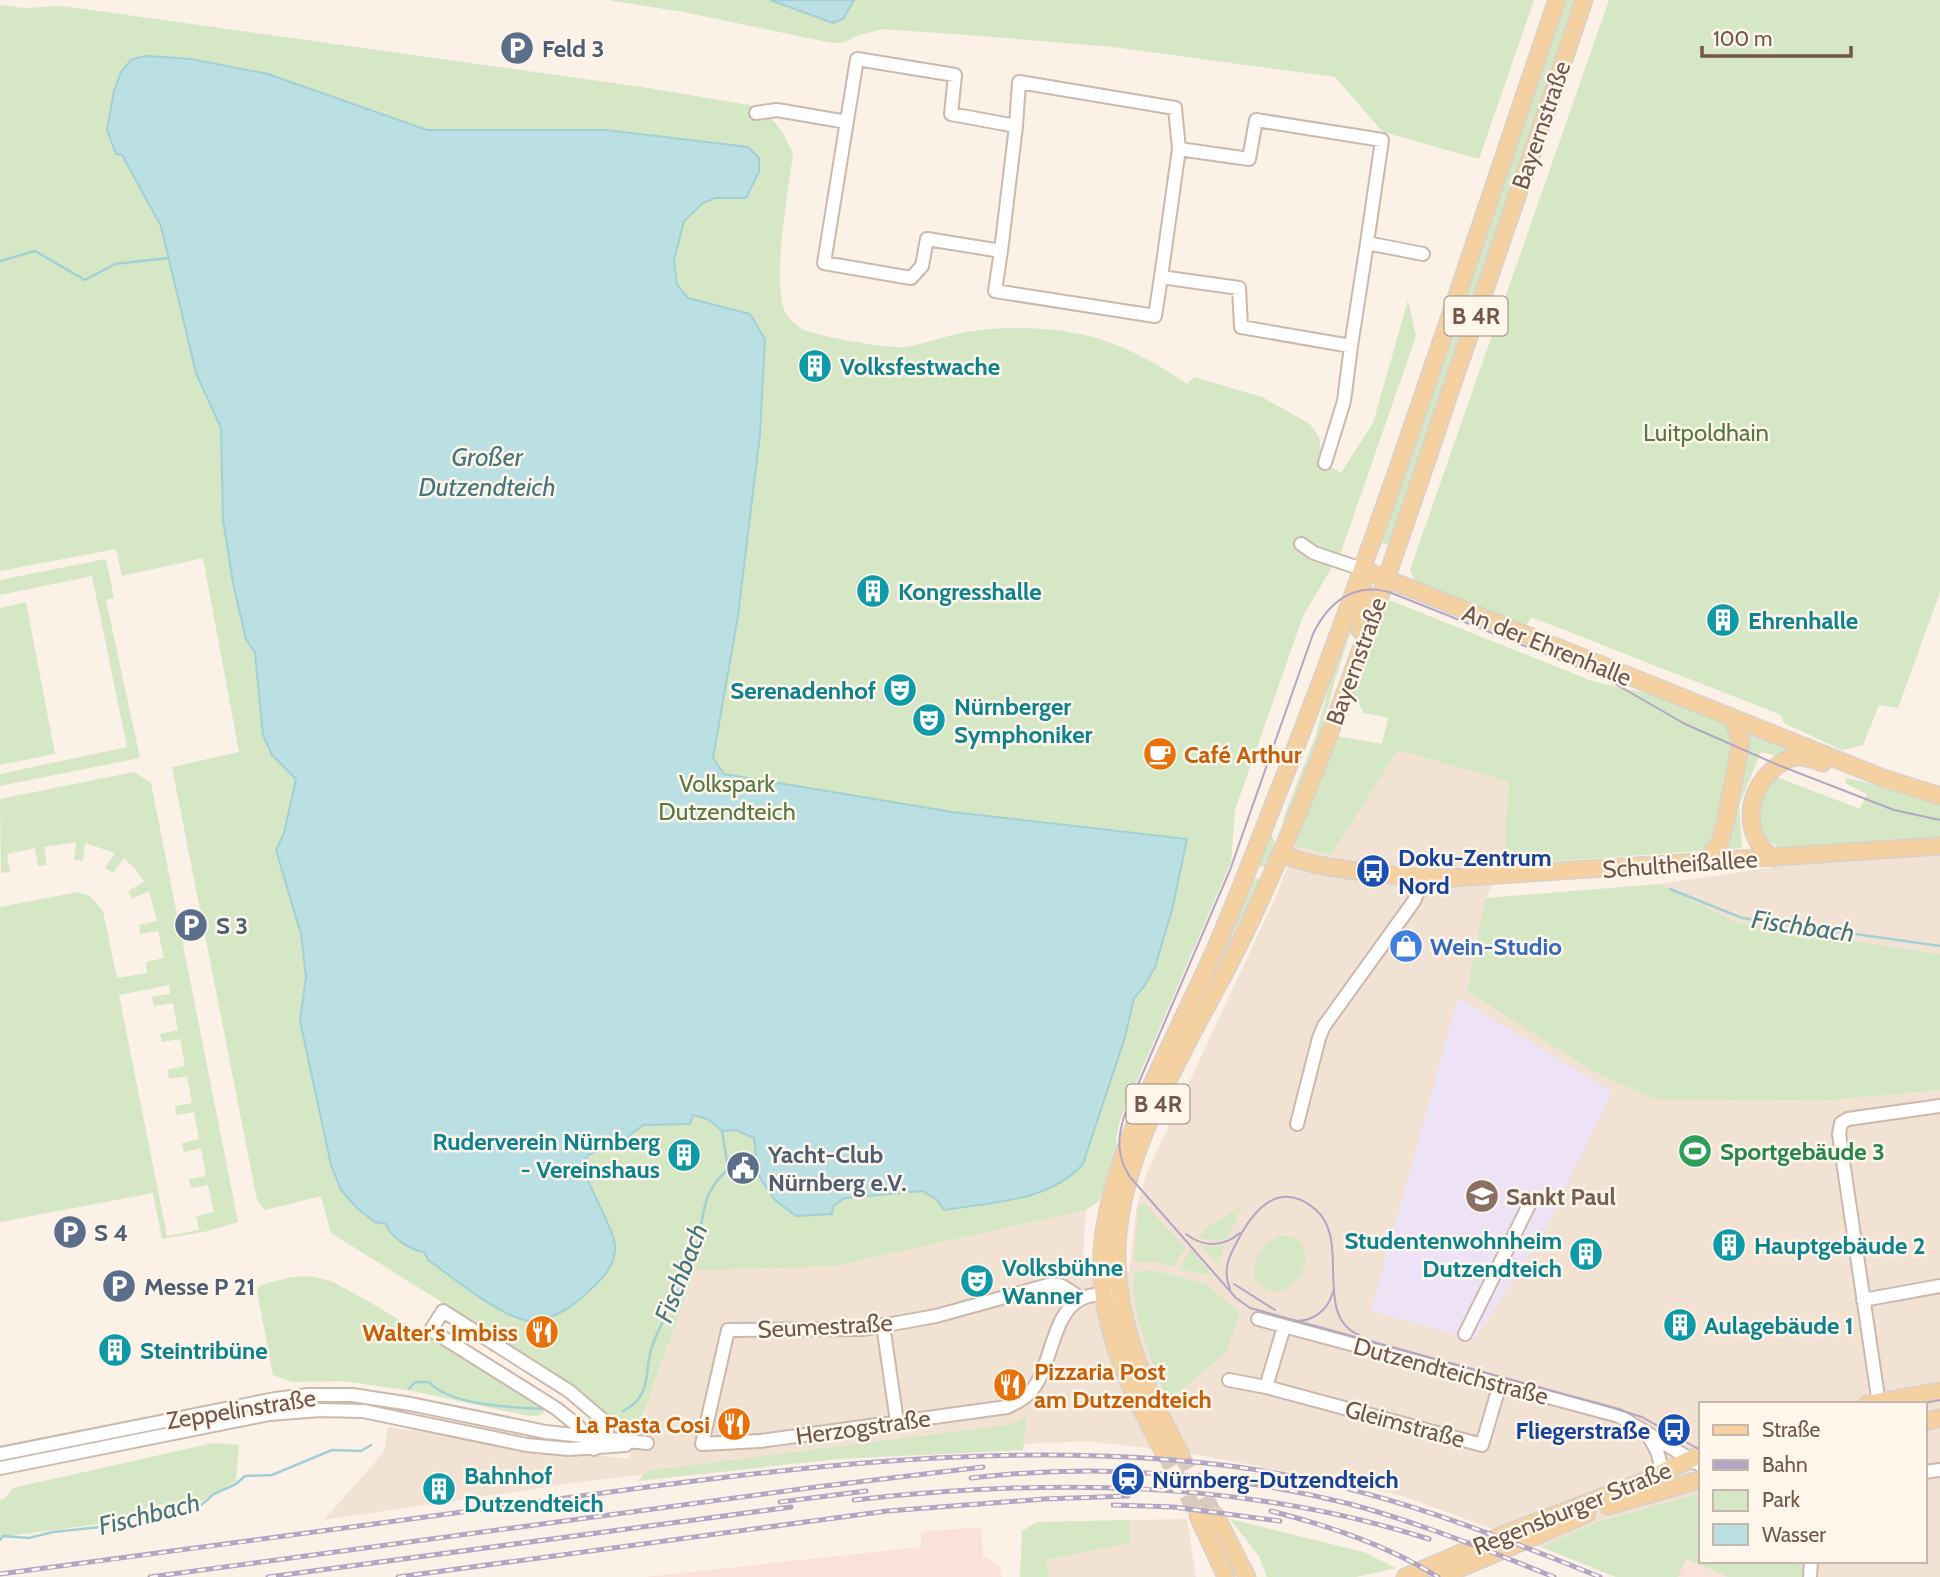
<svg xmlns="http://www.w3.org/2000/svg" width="1940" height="1577" font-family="Cabin,sans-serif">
<rect width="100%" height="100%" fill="#fbf1e6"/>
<path fill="#f2e2d4" d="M1398 750 1509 782 1503 865 1486 898 1595 1072 1655 1099 1822 1101 1940 1090V1577H1803L1805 1561H1924V1404H1700V1493L1594 1523 1541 1547 1406 1497 1322 1478 1187 1453 1088 1441 846 1452 587 1481 324 1520 384 1452 388 1427 628 1459 695 1271 835 1266 1086 1210 1082 1272 1129 1271 1137 1205 1146 1175 1276 896 1295 846 1331 855Z
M1940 843V954L1738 923 1658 884Z
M1187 1519 1196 1577H1049L1046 1560 1130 1543 1129 1520Z"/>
<path fill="#fae1da" d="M981 1527 983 1556 999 1565 1002 1577H645L921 1547V1532Z
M1685 1559 1728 1577H1678Z"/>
<path fill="#eee2f7" d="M1458 998 1612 1092 1546 1228 1475 1340 1371 1311Z"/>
<path fill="#d5e7c5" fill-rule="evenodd" d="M608 0H1534L1479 159 1383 132 1335 77 1113 47 981 36 882 29 857 36 842 43H832L683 12Z
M1563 0H1578L1473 309 1459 304Z
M1609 0H1940V592L1898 708 1879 705 1863 745 1842 750 1784 723 1781 715 1531 617 1525 630 1489 611 1414 580 1410 570Z
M0 5 24 8 63 6 642 87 749 105C773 115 783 130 793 154 789 187 769 292 788 317 791 321 799 328 804 330 819 336 888 349 904 347 925 344 945 336 966 332 994 327 1028 327 1056 330 1105 335 1148 357 1187 384L1194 377 1262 397 1310 424 1319 437 1322 462 1341 473 1373 423 1408 300 1416 336 1341 552 1303 616 1235 810 1231 862 1120 1120 1116 1138 1117 1160 1099 1201 1086 1210 835 1266 695 1271 638 1429 614 1421 583 1394 546 1367 331 1233 321 1196 265 1210 257 1200 172 767 239 752 203 558 122 576 116 549 0 571Z
M1455 316 1469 321 1391 546 1377 541 1403 481 1423 405Z
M106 559 114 598 106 600 140 758 0 786V774L127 747 92 576 0 595V580Z
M1389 600 1592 681 1672 699 1798 748 1779 757 1761 752 1739 805 1742 848 1503 865 1509 782 1398 750 1331 855 1295 846 1337 736 1382 744 1388 718 1364 713 1354 696Z
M26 602 55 754 0 765V608Z
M1354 608 1358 609 1335 680 1316 752 1284 828 1283 819 1316 735 1331 677Z
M134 772 151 783 238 1222 208 1231 162 1239 153 1193 0 1222V907L78 892 90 896 103 911 117 978 147 973 146 962 164 958 158 931 140 934 139 925 157 921 149 891 132 899 128 891 144 882 135 869 124 858 113 873 105 868 115 853 85 843 83 861 74 860 76 842 44 847 47 865 38 866 35 848 7 854 10 872 1 873 0 799ZM169 985 170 994 152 997 154 1006 173 1003 178 1030 160 1034 162 1042 180 1039 185 1066 167 1070 169 1079 187 1076 192 1103 175 1106 176 1115 194 1112 199 1139 182 1143 184 1152 201 1148 206 1176 189 1179 191 1188 208 1185 214 1212 196 1216 199 1230 167 1236 119 995Z
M1777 777 1860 809 1867 794 1845 783 1847 778 1940 799V840L1782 850C1776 846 1768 841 1764 835 1751 814 1763 793 1777 777Z
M1270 832 1278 849 1270 868 1255 866Z
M1250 877 1265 880 1163 1076Z
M1658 884 1738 923 1940 954V1090L1822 1101 1655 1099 1595 1072 1467 991 1486 898Z
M1144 1203 1185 1248 1174 1267 1155 1262H1136L1134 1260 1138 1208Z
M1241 1207 1228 1237 1215 1242 1198 1237 1206 1228Z
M1279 1236C1334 1232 1291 1322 1256 1281 1251 1262 1261 1243 1279 1236Z
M1200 1245 1213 1247 1225 1245 1217 1264Z
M1191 1249 1212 1275 1211 1276 1179 1269Z
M1151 1270 1206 1284 1240 1313 1226 1352 1172 1398 1166 1396 1163 1392C1151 1354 1130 1313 1134 1272Z
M310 1276 331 1281 366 1300 543 1406 544 1412 539 1416H529L412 1391 343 1381 292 1382 273 1375 257 1291 260 1285 292 1277Z
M1027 1416 1023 1450 838 1459 638 1481 646 1471 1008 1425Z
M213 1443 239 1445 236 1481 196 1504 153 1505 108 1523 0 1537V1500L4 1499 13 1488Z
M1700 1493V1561H1805L1803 1577H1728L1686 1559 1678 1577H1616L1541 1547 1594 1523Z
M1230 1519 1363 1552 1396 1568 1356 1577H1267L1259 1556Z
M1129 1520 1131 1543 1046 1560 1049 1577H1020L1022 1531 1037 1522Z"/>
<path fill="#bbe0e3" stroke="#a2d0d4" stroke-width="2" d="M770 0H854L843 19 833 23Z
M147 56 191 59 268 74 427 130H606L748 147 759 158V172L746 198H715L703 203 684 221 674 260 677 285 688 298 750 314 765 339 760 434 738 616 713 758 724 774 952 812 1187 839 1172 910 1155 967 1143 988 1134 998 1125 1037 1083 1164C1049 1202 992 1202 944 1210L936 1199 922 1191 845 1198 833 1206 832 1214 796 1216 775 1200 757 1173 753 1172 752 1154 755 1156 756 1154 754 1138 736 1130 722 1131C709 1119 707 1118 693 1115L690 1124 643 1125 620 1143 621 1145 617 1146 616 1144 588 1155 581 1166C587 1181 615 1233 615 1245 616 1265 604 1277 590 1290 575 1305 547 1325 524 1320 496 1313 452 1277 428 1260L424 1252C410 1250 390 1237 386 1224L375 1222 357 1208 341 1190 331 1165 300 1021 306 977 301 934 276 850 284 833 296 779 272 755 263 735 255 653 246 639 233 583 223 520 221 428 196 373 161 226 122 155 116 154 107 130 114 91 121 72 132 59Z"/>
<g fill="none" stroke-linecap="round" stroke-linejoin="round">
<path stroke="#a2d0d4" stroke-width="2.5" d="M0 261 35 251 85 280 115 264 168 258
M1670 889 1742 918 1940 946
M409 1389 415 1382H429C451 1406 511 1407 543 1409
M623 1411C655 1395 642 1369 654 1341 667 1310 686 1280 696 1247 706 1213 699 1196 728 1169L722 1131
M0 1540 3 1536 29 1538 53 1532 110 1526 146 1513 185 1511 200 1506 214 1494 236 1484 245 1476 272 1475 332 1450 361 1451 371 1445"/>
<path stroke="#d9cac0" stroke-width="16" stroke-dasharray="16 8" stroke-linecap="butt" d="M1164 1453 1198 1516
M1181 1455 1216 1516"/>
<g stroke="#ccb8ac" stroke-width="16">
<path id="minor" d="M756 113 777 110 847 122
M1367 243 1351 346 1241 327 1239 288 1161 277 1155 316 995 291 1001 251 927 239 922 266 911 278 824 263 857 59 955 75 951 114 1016 126 1019 82 1175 108 1179 149 1249 159 1256 120 1382 140 1367 243 1423 254
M1001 251 1016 126
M1161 277 1179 149
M1325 463 1344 401 1351 346
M1301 544 1314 553 1362 569
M1297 1124 1319 1038 1324 1026 1414 901 1420 887V877
M1081 1298 1062 1286 1052 1284 936 1316 864 1329 728 1330 702 1444 760 1441 1007 1407C1016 1403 1024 1399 1030 1392 1052 1370 1051 1313 1081 1299 1090 1294 1102 1294 1113 1293
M1863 1300 1940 1286
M443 1311 569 1391 602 1419 607 1427V1438L594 1449 579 1427 557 1409 431 1330Z
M1258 1319 1619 1416 1700 1465
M883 1325 897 1422
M1284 1327 1266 1387 1482 1445 1500 1384
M1465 1334 1532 1199
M1229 1380 1266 1387
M1879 1404 1839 1134 1841 1123 1848 1119 1940 1106
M1647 1434C1656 1448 1662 1457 1660 1474
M0 1454 275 1399 308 1395H352L411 1404 546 1432 647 1443
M0 1468 269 1414 320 1410 363 1411 527 1445 569 1449 626 1445
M1924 1472 1940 1470
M1810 1577 1811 1561"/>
</g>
<g stroke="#d8d0cd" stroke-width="19">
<path id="major" d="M1362 569 1883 778 1940 796
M1359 629 1364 609 1362 575
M1281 852C1304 870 1419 878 1452 878L1940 846
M1773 858C1744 836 1745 799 1769 773 1777 765 1786 758 1797 757 1806 757 1815 760 1823 763
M1704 863 1720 843 1726 820 1741 742 1733 719
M1867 1404 1940 1391
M1924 1422 1940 1418
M1164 1453C1128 1385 1094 1318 1103 1240 1113 1150 1171 1047 1208 965 1235 906 1257 845 1281 785 1383 527 1467 262 1557 0
M1181 1455C1143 1385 1108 1306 1119 1225 1130 1139 1184 1050 1224 974 1252 922 1276 865 1299 811 1357 668 1406 523 1455 377 1498 251 1542 126 1584 0
M1608 1506 1700 1480
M1198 1516 1226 1577
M1216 1516 1247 1577
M1405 1577 1505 1534 1639 1483 1700 1455
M1440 1577 1587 1514"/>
</g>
<use href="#minor" stroke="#fff" stroke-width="12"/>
<use href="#major" stroke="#f5d1a2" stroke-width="16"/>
<path stroke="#b3a5c4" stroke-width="2" d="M1186 1234C1204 1248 1223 1247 1240 1233
M1234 1284 1275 1310
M1230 1289C1222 1270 1229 1256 1239 1238 1255 1208 1280 1180 1315 1209 1352 1239 1312 1316 1359 1335
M1294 1321C1313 1322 1328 1310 1333 1292
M1919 1404 1940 1400
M1700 1450 1642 1417 1610 1407 1250 1308 1236 1298 1130 1177C1117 1157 1117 1139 1124 1117L1230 870 1313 634C1328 603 1353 582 1389 592L1605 678 1685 724 1778 765 1894 810 1940 820"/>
<g stroke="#b3a5c4" stroke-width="5">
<path id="rail" d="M971 1478C1097 1463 1227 1473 1350 1504 1420 1523 1487 1550 1554 1577
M854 1500C1046 1478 1243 1480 1429 1539
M780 1502 866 1491
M1113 1505 1174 1507 1280 1521
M1271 1511C1329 1526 1387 1545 1438 1577
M0 1574C186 1550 372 1524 558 1499 785 1468 1030 1435 1258 1470 1376 1488 1489 1532 1600 1577
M150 1577 816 1487 983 1467
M268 1577 791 1507
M398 1577 887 1511 1044 1499 1128 1496"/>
</g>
<use href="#rail" stroke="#fef5eb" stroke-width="2.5" stroke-dasharray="8" stroke-linecap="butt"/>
</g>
<defs>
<g id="parking-disc" transform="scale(1.75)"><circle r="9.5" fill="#5c6f8a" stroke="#fef5eb"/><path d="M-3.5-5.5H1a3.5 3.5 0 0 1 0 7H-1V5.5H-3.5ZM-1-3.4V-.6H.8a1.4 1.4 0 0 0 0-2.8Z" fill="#fff"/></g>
<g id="building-disc" transform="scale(1.75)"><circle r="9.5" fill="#0f9aa8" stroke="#fef5eb"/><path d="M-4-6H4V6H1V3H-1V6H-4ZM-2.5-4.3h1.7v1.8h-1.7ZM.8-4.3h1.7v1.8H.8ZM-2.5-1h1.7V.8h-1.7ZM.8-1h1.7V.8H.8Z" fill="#fff"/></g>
<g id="theatre-disc" transform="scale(1.75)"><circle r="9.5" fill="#0f9aa8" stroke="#fef5eb"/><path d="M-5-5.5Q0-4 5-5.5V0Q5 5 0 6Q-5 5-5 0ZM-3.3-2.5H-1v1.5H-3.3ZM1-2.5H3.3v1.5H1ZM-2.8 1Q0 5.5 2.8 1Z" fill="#fff"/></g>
<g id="cafe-disc" transform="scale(1.75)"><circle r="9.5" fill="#e8710a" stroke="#fef5eb"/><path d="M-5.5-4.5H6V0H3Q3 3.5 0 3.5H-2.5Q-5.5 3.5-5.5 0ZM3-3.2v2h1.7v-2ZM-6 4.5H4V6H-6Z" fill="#fff"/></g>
<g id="bus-disc" transform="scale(1.75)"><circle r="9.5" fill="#1a4fb4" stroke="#fef5eb"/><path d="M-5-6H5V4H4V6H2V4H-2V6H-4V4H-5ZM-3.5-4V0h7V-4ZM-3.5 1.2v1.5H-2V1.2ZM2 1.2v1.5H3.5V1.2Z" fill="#fff"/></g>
<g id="shop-disc" transform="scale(1.75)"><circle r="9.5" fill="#3f7fe0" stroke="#fef5eb"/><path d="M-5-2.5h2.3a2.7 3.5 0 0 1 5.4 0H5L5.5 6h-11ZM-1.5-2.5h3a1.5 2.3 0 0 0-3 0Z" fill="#fff"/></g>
<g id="stadium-disc" transform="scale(1.75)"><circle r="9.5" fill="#2e9e5b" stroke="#fef5eb"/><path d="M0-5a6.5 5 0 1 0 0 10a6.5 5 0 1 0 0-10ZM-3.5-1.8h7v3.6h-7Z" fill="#fff"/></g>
<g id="civic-disc" transform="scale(1.75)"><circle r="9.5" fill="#5c6f8a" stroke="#fef5eb"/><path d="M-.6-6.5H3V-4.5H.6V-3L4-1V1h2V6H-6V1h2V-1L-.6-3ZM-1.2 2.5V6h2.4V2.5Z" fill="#fff"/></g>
<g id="university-disc" transform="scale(1.75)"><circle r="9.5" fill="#8d6e63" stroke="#fef5eb"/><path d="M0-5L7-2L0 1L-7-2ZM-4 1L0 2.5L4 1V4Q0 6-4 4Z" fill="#fff"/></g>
<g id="restaurant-disc" transform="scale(1.75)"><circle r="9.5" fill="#e8710a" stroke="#fef5eb"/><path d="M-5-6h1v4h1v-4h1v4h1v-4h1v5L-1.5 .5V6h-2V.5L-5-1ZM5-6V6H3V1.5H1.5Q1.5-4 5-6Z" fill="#fff"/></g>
<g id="station-disc" transform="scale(1.75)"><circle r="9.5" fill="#1a4fb4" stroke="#fef5eb"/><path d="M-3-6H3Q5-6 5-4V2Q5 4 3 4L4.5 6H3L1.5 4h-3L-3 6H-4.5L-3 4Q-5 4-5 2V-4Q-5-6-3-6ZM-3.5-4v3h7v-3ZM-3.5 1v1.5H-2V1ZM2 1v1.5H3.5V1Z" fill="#fff"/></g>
</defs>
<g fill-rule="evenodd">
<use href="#parking-disc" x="517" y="48"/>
<use href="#building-disc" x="815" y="366"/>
<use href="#building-disc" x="873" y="591"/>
<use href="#building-disc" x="1723" y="620"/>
<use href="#theatre-disc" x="900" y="690"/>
<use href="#theatre-disc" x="929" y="720"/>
<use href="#cafe-disc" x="1160" y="754"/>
<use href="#bus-disc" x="1373" y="871"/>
<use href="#parking-disc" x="191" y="925"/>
<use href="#shop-disc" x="1406" y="946"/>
<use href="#stadium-disc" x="1695" y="1151"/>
<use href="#building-disc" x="684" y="1155"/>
<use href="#civic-disc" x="743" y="1168"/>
<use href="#university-disc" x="1482" y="1196"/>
<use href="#parking-disc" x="70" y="1232"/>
<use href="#building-disc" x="1729" y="1245"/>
<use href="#building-disc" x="1586" y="1254"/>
<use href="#theatre-disc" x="977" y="1281"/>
<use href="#parking-disc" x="119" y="1286"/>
<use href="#building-disc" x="1680" y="1325"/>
<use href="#restaurant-disc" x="542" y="1332"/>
<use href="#building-disc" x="115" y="1350"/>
<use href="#restaurant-disc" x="1010" y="1385"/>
<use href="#restaurant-disc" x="734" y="1424"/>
<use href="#bus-disc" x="1674" y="1430"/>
<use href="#station-disc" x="1128" y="1479"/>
<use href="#building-disc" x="439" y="1489"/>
</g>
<g text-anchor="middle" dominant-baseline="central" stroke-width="5" stroke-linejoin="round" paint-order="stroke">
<g fill="#fef5eb" stroke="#9c867c" stroke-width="2">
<rect x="1444.5" y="296.5" width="63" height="39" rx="5"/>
<rect x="1126.5" y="1084.5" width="63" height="39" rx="5"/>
</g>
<g font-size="23" font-weight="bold" fill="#72574c">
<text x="1476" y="316">B 4R</text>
<text x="1158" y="1104">B 4R</text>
</g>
<g font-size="24" font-weight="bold" fill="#4e5e75" stroke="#fef5eb" text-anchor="start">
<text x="542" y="48">Feld 3</text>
<text x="216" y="925">S 3</text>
<text x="768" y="1154">Yacht-Club<tspan x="768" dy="28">Nürnberg e.V.</tspan></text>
<text x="94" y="1232">S 4</text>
<text x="144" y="1286">Messe P 21</text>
</g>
<g font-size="24" fill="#72574c" stroke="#fef5eb">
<text transform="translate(1541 125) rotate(-71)">Bayernstraße</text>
<text transform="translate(1547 645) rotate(22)">An der Ehrenhalle</text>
<text transform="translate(1356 661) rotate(-70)">Bayernstraße</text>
<text transform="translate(1680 864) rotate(-4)">Schultheißallee</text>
<text transform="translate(825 1326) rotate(-3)">Seumestraße</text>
<text transform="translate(1451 1371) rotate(15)">Dutzendteichstraße</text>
<text transform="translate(241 1409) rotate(-9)">Zeppelinstraße</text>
<text transform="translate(1405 1424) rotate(15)">Gleimstraße</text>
<text transform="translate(863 1427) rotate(-8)">Herzogstraße</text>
<text transform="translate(1572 1508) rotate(-22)">Regensburger Straße</text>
</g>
<g font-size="24" font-weight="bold" fill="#0d838f" stroke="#fef5eb" text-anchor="start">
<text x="840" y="366">Volksfestwache</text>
<text x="898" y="591">Kongresshalle</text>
<text x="1748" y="620">Ehrenhalle</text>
<text x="876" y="690" text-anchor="end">Serenadenhof</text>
<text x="954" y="706">Nürnberger<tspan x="954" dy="28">Symphoniker</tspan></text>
<text x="660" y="1141" text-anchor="end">Ruderverein Nürnberg<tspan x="660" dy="28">- Vereinshaus</tspan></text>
<text x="1562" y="1240" text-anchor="end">Studentenwohnheim<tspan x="1562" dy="28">Dutzendteich</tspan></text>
<text x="1754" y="1245">Hauptgebäude 2</text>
<text x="1002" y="1267">Volksbühne<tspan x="1002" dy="28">Wanner</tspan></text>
<text x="1704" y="1325">Aulagebäude 1</text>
<text x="140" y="1350">Steintribüne</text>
<text x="464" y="1475">Bahnhof<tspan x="464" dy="28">Dutzendteich</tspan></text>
</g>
<g font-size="24" fill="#577845" stroke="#fef5eb">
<text x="1706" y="432">Luitpoldhain</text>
<text x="727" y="783">Volkspark<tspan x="727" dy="28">Dutzendteich</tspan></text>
</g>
<g font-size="24" font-weight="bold" fill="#c56008" stroke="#fef5eb" text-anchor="start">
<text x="1184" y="754">Café Arthur</text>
<text x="518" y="1332" text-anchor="end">Walter's Imbiss</text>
<text x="1034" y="1371">Pizzaria Post<tspan x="1034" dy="28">am Dutzendteich</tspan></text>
<text x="710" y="1424" text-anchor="end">La Pasta Cosi</text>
</g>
<g font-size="24" font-weight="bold" fill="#164399" stroke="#fef5eb" text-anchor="start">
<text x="1398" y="857">Doku-Zentrum<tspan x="1398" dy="28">Nord</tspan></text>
<text x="1650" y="1430" text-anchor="end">Fliegerstraße</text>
<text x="1152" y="1479">Nürnberg-Dutzendteich</text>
</g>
<g font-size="24" font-weight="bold" fill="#366cbe" stroke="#fef5eb" text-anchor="start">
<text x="1430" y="946">Wein-Studio</text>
</g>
<g font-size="24" font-weight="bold" fill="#27864d" stroke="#fef5eb" text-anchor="start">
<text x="1720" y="1151">Sportgebäude 3</text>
</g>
<g font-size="24" font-weight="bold" fill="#785e54" stroke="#fef5eb" text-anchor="start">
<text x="1506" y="1196">Sankt Paul</text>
</g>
<g font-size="26" font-style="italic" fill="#44777d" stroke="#fef5eb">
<text x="487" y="457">Großer<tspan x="487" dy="30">Dutzendteich</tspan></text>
<text transform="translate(1803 926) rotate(8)">Fischbach</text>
<text transform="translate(681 1273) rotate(-69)">Fischbach</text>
<text transform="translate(149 1514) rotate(-14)">Fischbach</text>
</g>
</g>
<rect x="1699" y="1402" width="228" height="161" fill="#fef5eb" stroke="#c6b6ab" stroke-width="2"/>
<rect x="1713" y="1425" width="35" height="10" fill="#f5d1a2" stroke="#c6b6ab" stroke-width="2"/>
<text x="1762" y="1437" font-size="21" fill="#72574c">Straße</text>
<rect x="1713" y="1460" width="35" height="10" fill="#b3a5c4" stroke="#c6b6ab" stroke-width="2"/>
<text x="1762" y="1472" font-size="21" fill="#72574c">Bahn</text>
<rect x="1713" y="1490" width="35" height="21" fill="#d5e7c5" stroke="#c6b6ab" stroke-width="2"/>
<text x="1762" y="1507" font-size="21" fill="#72574c">Park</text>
<rect x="1713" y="1524" width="35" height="21" fill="#bbe0e3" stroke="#c6b6ab" stroke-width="2"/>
<text x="1762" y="1542" font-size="21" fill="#72574c">Wasser</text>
<path d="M1702 46v10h149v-10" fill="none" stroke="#72574c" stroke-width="3.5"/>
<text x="1713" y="46" font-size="21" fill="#72574c" stroke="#fef5eb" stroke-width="5" paint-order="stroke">100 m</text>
</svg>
